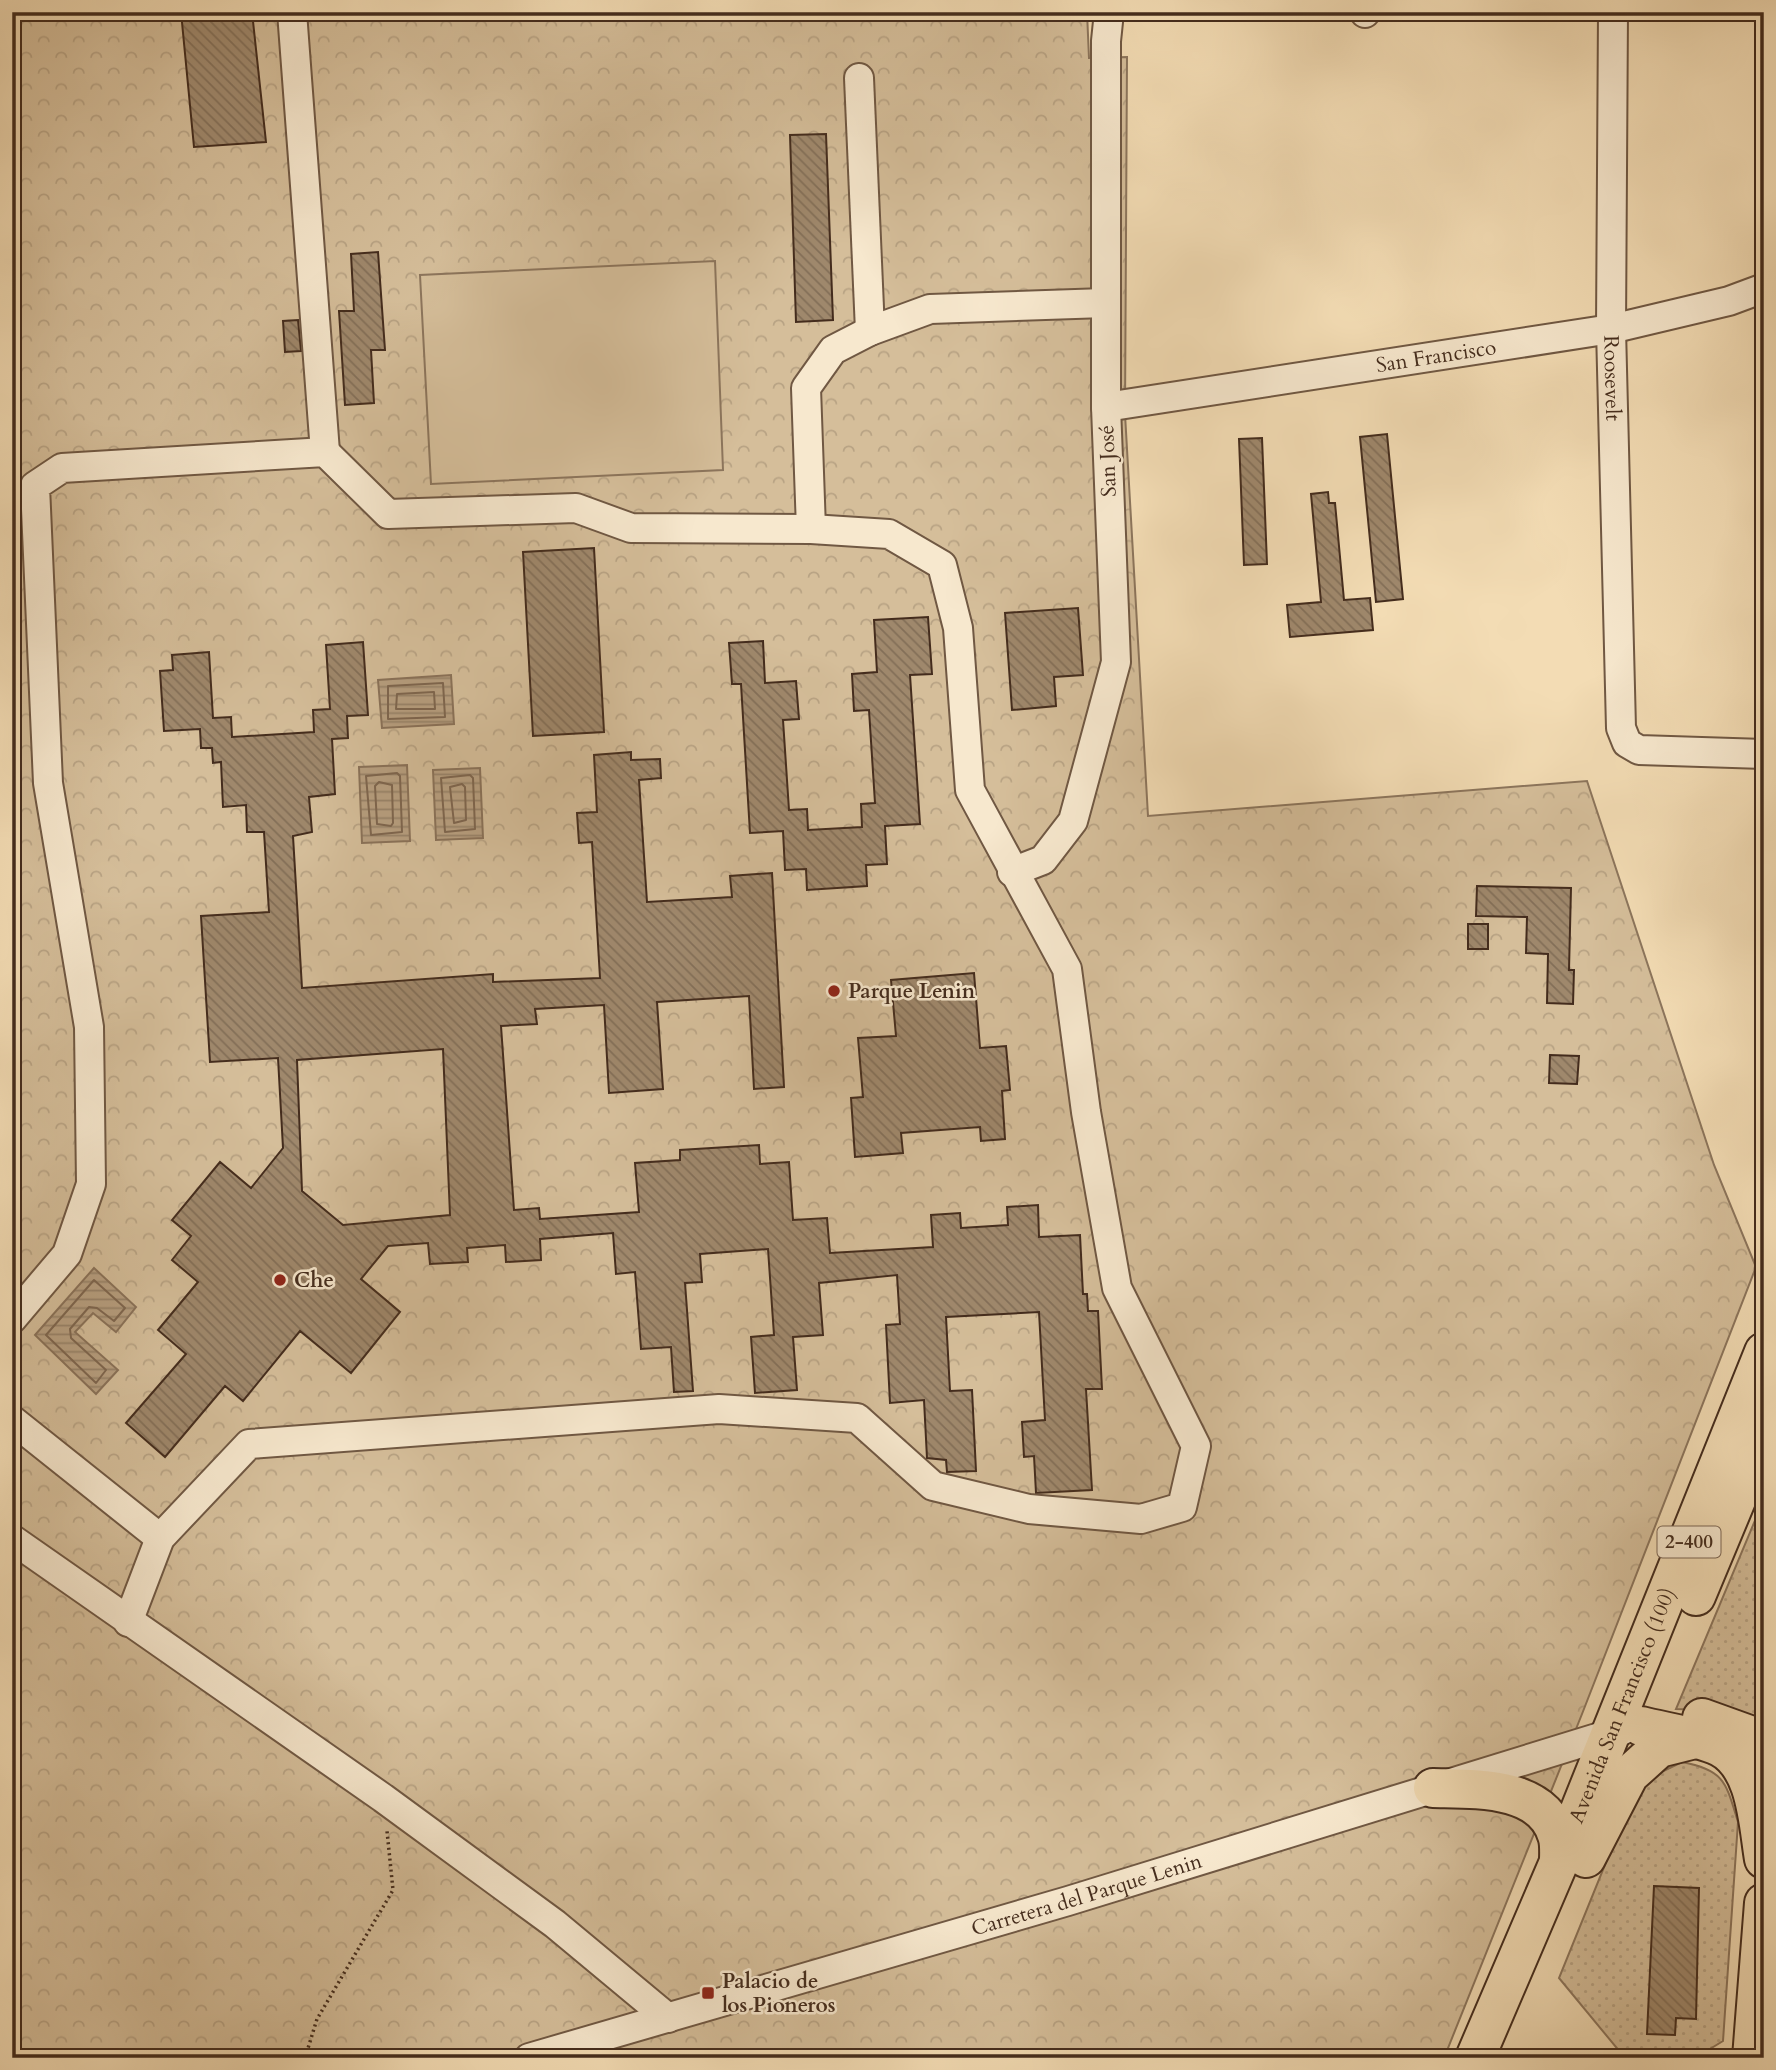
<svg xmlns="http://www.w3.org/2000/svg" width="1776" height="2070" font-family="Cardo,serif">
<defs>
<pattern id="grass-dots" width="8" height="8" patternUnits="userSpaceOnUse" patternTransform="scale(1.75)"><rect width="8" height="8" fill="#d5be9a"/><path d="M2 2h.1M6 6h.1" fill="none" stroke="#b8a384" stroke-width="1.8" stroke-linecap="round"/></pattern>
<pattern id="forest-crowns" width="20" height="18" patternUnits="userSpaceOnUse" patternTransform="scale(1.75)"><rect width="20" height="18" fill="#d5be9a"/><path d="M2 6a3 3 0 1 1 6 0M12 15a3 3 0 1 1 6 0" fill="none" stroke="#b8a384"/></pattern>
<pattern id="water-rules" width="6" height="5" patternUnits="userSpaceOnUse" patternTransform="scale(1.75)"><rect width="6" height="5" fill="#b8a081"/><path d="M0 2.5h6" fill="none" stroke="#978369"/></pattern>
<pattern id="building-back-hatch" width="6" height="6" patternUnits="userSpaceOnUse" patternTransform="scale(1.75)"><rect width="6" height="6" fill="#9f886c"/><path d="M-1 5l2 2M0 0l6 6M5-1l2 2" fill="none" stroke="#836f58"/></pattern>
</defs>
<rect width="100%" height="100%" fill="#f3dcb4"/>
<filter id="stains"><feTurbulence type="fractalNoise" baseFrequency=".00286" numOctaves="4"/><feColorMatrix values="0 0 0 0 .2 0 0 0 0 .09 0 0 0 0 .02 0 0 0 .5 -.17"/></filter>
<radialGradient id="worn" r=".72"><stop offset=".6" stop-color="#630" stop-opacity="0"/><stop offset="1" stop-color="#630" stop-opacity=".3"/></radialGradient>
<path fill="url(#grass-dots)" stroke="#8c755c" stroke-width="2" d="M1764 1499V1731L1711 1710 1676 1709Z
M1682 1762C1725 1770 1726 1783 1738 1822L1723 2041 1695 2058H1625L1559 1978 1628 1808 1651 1777Z"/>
<path fill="url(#forest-crowns)" stroke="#8c755c" stroke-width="2" d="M12 12H1087L1089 58 1127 57 1125 414 1148 816 1587 781 1714 1165 1756 1267 1582 1714 1444 2058H12Z"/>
<path fill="#d5be9a" stroke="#8c755c" stroke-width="2" d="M715 261 723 470 431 484 420 275Z"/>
<path fill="url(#water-rules)" stroke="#8a7259" stroke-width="2" d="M451 675 454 724 382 728 378 680Z
M407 765 410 841 362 843 359 767Z
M480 768 483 838 436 840 433 770Z
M94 1268 136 1307 116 1332 93 1313 75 1332 118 1370 96 1394 35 1335Z"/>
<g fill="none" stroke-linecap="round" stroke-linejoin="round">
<path stroke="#7e664f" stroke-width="2" d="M443 683 445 717 388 719V686Z
M434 692 435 709H396L397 694Z
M397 773 400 776 402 832 371 835 366 776Z
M470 775 473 778 475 829 445 832 441 778Z
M379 782 392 785 393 823 391 826 377 824 375 786Z
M462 784 465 787 466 820 454 823 450 787Z
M94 1280 125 1308 114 1321 97 1308 89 1307 70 1329 71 1338 106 1370 96 1383 46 1335Z"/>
</g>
<path fill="url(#building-back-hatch)" stroke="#442c1d" stroke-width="2" fill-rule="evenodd" d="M181 12H252L266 142 194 147Z
M826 134 833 320 796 322 790 135Z
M378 252 385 350H371L374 403 345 405 339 311H354L351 254Z
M298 320 301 351 285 352 283 321Z
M1387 434 1403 599 1376 602 1360 437Z
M1262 438 1267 564 1244 565 1239 439Z
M1328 492 1329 503H1335L1344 600 1370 598 1373 630 1290 637 1287 605 1321 602 1311 494Z
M594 548 604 732 533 736 523 552Z
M1078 608 1083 675 1054 677 1056 706 1012 710 1005 613Z
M928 617 932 674 910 675 920 824 885 826 887 864 866 865 867 886 807 890 806 869 785 870 783 831 750 833 741 684H732L729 643 763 641 765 683 796 681 799 719 783 720 789 810 807 809 808 830 862 827 861 804 875 803 869 710 854 711 852 674 877 672 874 620Z
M363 642 368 715 347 716 348 738 332 739 335 794 309 797 312 832 293 836 302 988 493 974V982L600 978 592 842 579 843 577 813 597 812 594 755 631 752V760L660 759 661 778 639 780 647 902 732 897 730 876 772 873 784 1087 754 1089 749 996 657 1002 663 1089 609 1093 604 1005 535 1009 537 1024 501 1026 514 1210 539 1208 540 1219 639 1212 635 1163 680 1160V1150L759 1145 760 1164 789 1162 793 1220 827 1218 830 1253 933 1247 931 1215 960 1213 961 1228 1008 1225 1007 1207 1038 1205 1039 1237 1080 1235 1083 1294H1087L1088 1311H1098L1102 1389H1086L1092 1490 1036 1493 1034 1456 1024 1457 1022 1422 1045 1420 1039 1312 946 1317 950 1391 972 1390 976 1471 947 1472 946 1460 927 1458 924 1400 890 1403 886 1325 900 1324 897 1275 819 1283 823 1335 793 1337 797 1390 755 1393 751 1337 774 1335 768 1249 700 1254 702 1282 685 1283 693 1391 674 1392 671 1347 641 1349 635 1272 616 1274 613 1233 540 1239 541 1260 506 1262 505 1245 467 1248 468 1262 430 1264 428 1243 388 1246 361 1279 400 1312 351 1373 300 1331 243 1401 225 1386 165 1457 126 1423 186 1354 158 1330 198 1282 172 1260 191 1236 172 1220 220 1162 251 1188 283 1148 278 1058 210 1062 201 916 269 912 264 832H247L246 805 223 807 221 762 213 763 212 748H201L200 729 164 731 160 671 173 670 172 655 209 652 213 718 231 717 232 737 314 732 313 710 330 709 326 645ZM443 1049 450 1215 343 1225 302 1191 297 1060Z
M1477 886 1571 888 1569 970H1574L1573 1004 1547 1003 1548 954 1526 953 1527 917 1476 916Z
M1468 924H1488V949H1468Z
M974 973 980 1048 1006 1046 1010 1090 1002 1091 1005 1139 981 1141 980 1127 901 1133 903 1153 855 1157 851 1098 863 1097 858 1038 896 1036 891 980Z
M1550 1055 1579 1056 1577 1084 1549 1083Z
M1654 1886 1699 1888 1696 2019 1676 2018 1675 2035 1647 2034Z"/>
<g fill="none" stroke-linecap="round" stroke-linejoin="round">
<g stroke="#705843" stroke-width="32">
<g id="minor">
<path d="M292 12 325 452"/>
<path id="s1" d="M1613 12 1611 329 1621 728 1627 743 1639 750 1764 754"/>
<path d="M1365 13V12"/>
<path d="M859 78 870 331"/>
<path id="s2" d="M1106 407 1611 329 1729 301 1764 288"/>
<path d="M811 529 806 388 833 350 870 331 930 309 1105 303"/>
<path d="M1012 872 1043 860 1073 821 1116 662 1106 407V41L1109 12"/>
<path d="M12 1319 67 1254 91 1184 89 1027 48 783 35 486 62 468 325 452 388 514 576 508 631 528 811 529 889 534 942 565 958 628 970 790 1067 969 1086 1112 1117 1288 1196 1446 1182 1507 1141 1519 1029 1509 933 1486 857 1418 719 1409 249 1444 160 1538 128 1622"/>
<path d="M12 1420 160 1538"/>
<path d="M12 1539 383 1798 555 1924 668 2018"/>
<path id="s3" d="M529 2058 1068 1901 1623 1730"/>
</g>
</g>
<g stroke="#442c1d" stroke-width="42">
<g id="highway">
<path d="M1696 1596 1764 1433"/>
<path d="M1702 1718 1752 1736 1764 1745"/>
<path d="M1641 1726C1664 1732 1700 1737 1720 1747 1757 1766 1758 1824 1764 1859"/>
<path d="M1433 1788C1473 1789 1542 1785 1557 1835 1560 1843 1559 1853 1559 1862"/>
<path d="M1586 1858 1629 1775 1659 1748 1691 1740"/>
<path id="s4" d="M1475 2058 1559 1862 1764 1352"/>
<path d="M1752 2058 1764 1903"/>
</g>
</g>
<path stroke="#442c1d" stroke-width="3.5" stroke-dasharray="2 3.5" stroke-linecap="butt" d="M305 2058 317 2019 393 1890 387 1831"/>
<use href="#minor" stroke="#f7e8ce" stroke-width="28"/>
<use href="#highway" stroke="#f3dcb4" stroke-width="38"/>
</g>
<g fill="#8f2418" stroke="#f7e8ce" stroke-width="2.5">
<circle cx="834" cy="991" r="7"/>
<circle cx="280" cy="1280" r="7"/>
<rect x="701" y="1986" width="14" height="14" rx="3.5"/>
</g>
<g text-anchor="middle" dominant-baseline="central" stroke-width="5" stroke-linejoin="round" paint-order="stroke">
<rect fill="#f7e8ce" stroke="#7a6452" stroke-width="2" x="1657.5" y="1526.5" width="63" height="31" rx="5"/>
<g font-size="19" font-weight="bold" fill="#442c1d">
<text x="1689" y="1542">2-400</text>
</g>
<g font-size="21" fill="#442c1d" stroke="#f7e8ce">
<text stroke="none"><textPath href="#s2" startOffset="334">San Francisco</textPath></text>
<text stroke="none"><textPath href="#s1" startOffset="366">Roosevelt</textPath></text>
<text transform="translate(1108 461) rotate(-92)">San José</text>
<text stroke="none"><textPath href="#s4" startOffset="382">Avenida San Francisco (100)</textPath></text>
<text stroke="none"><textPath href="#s3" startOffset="581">Carretera del Parque Lenin</textPath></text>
</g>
<g font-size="21" font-weight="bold" fill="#442c1d" stroke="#f7e8ce" text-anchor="start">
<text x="848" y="991">Parque Lenin</text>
<text x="294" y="1280">Che</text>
<text x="722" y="1981">Palacio de<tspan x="722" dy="24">los Pioneros</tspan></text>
</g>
</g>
<rect width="1776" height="2070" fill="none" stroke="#f3dcb4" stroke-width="42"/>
<rect x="14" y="14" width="1748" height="2042" fill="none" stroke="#442c1d" stroke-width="3.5"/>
<rect x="21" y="21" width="1734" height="2028" fill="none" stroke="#442c1d" stroke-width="2"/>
<rect width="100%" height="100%" filter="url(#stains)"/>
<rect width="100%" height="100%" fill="url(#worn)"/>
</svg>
